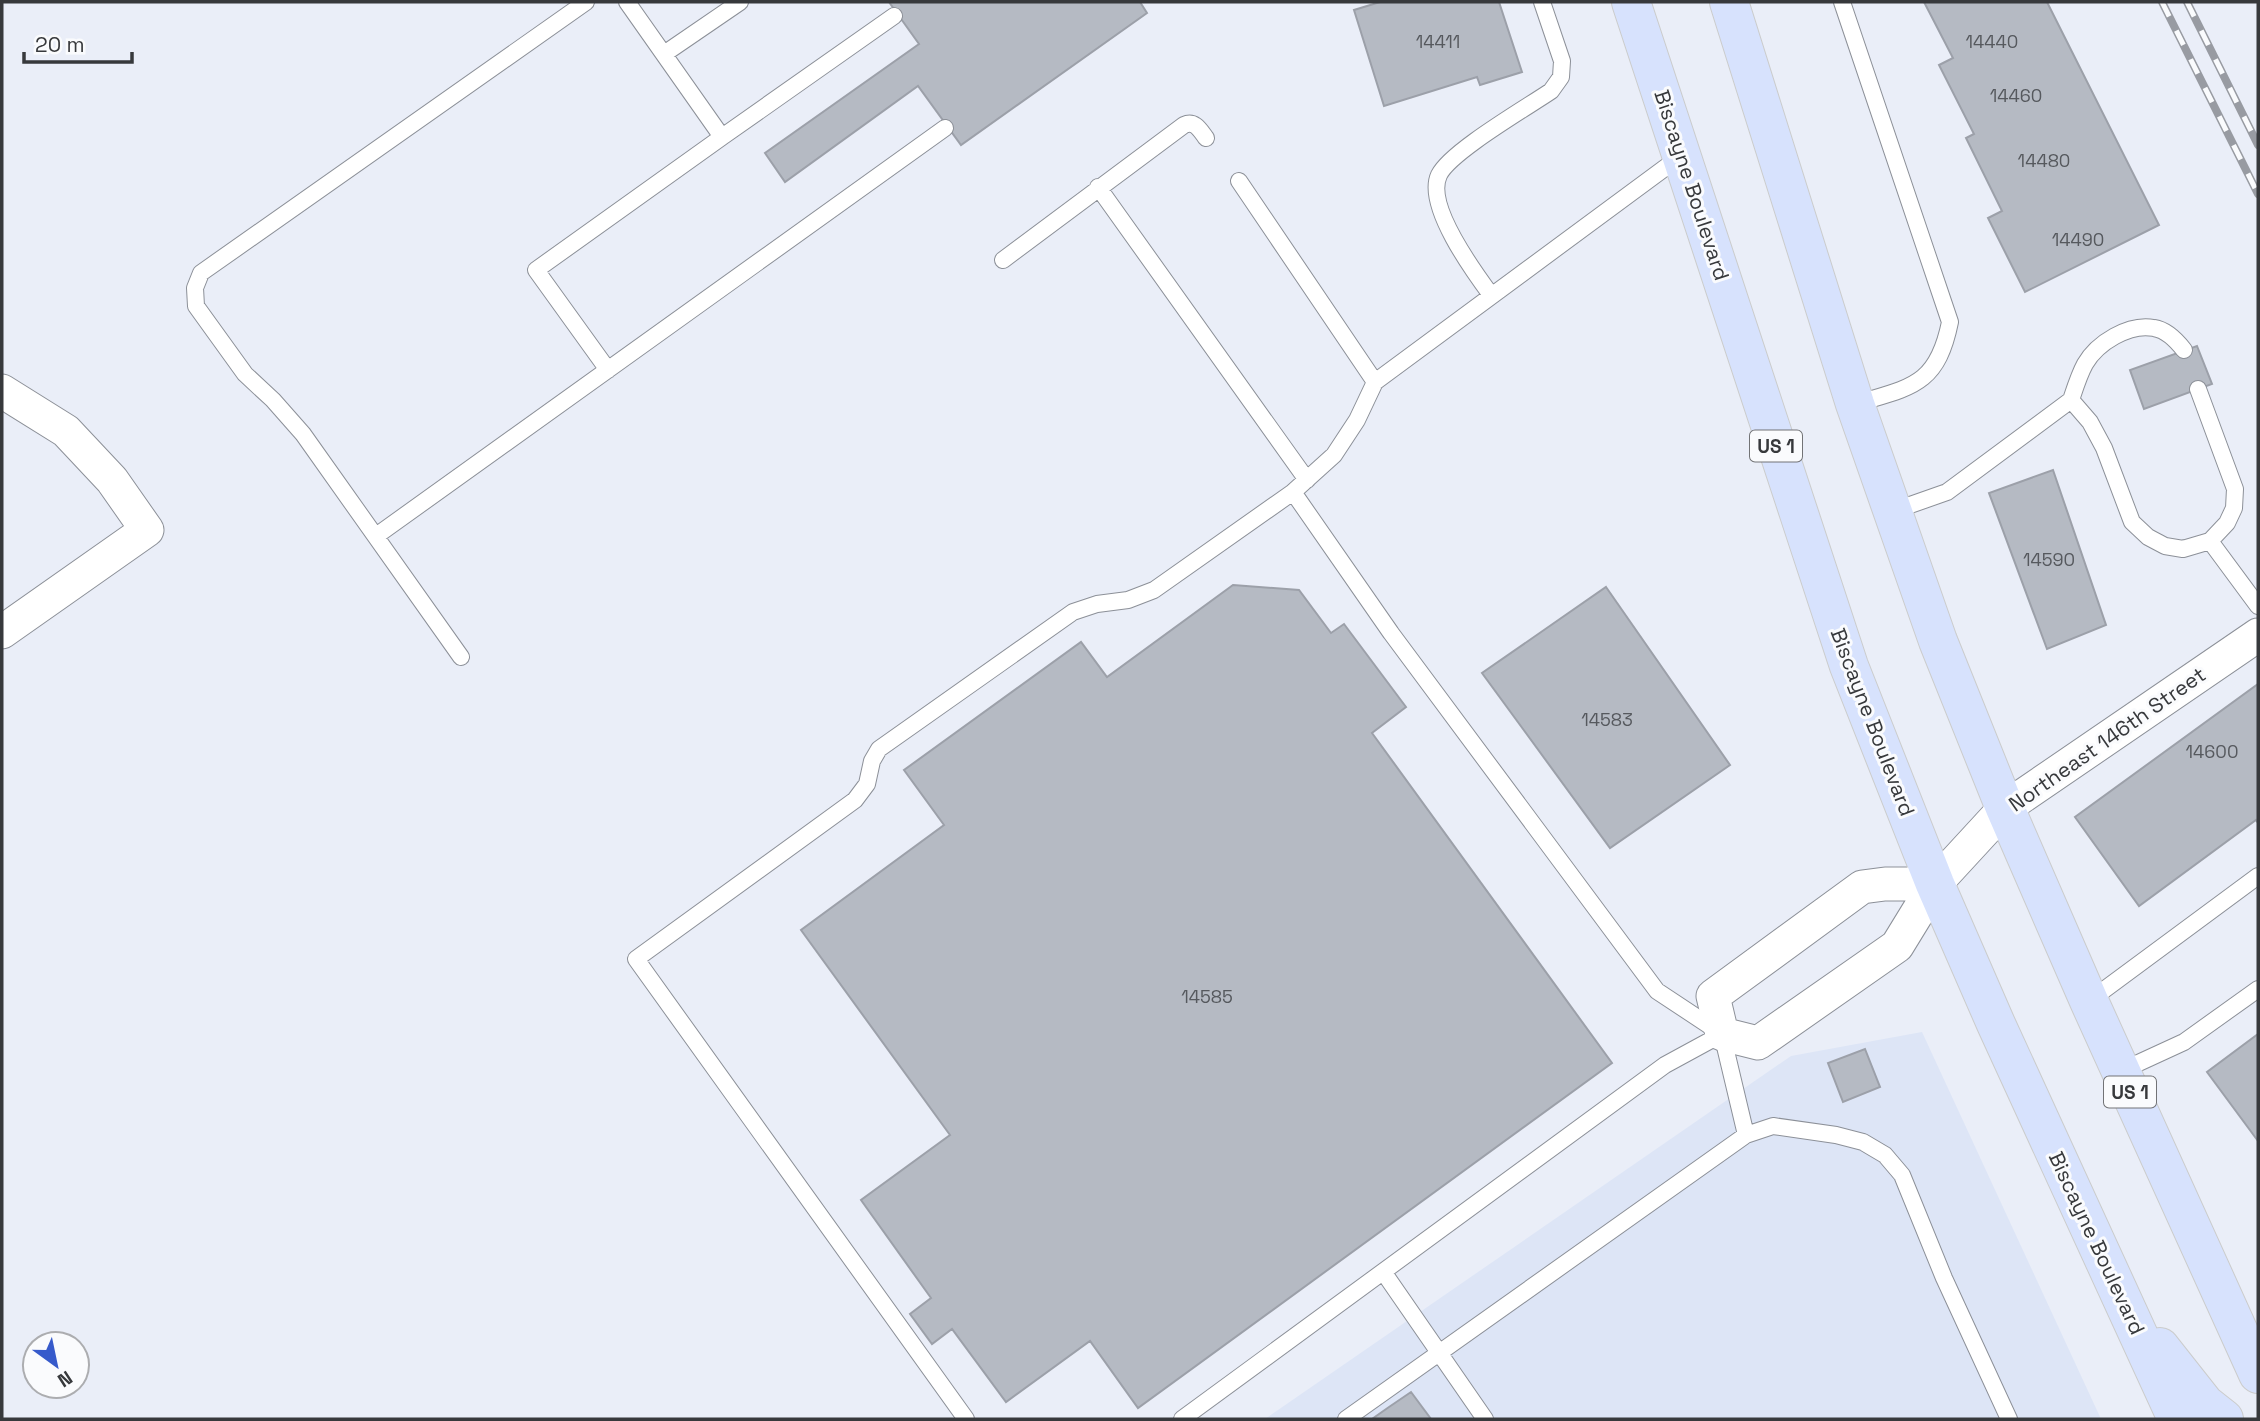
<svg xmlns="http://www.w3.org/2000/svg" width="2260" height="1421" font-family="'Space Grotesk',sans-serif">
<rect width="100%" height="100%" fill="#eaeef8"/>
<path fill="#dde5f6" d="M1922 1032 2101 1419H1265L1791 1056Z"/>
<path fill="#b5bac3" stroke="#9ca0a9" stroke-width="2" d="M889 2H1140L1147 13 961 145 918 86 785 182 765 153 919 44Z
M1380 2H1499L1522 72 1480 85 1477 77 1384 106 1354 10Z
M1924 2H2047L2159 225 2025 292 1988 218 2002 211 1966 138 1974 134 1939 65 1953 58Z
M2197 346 2212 384 2144 409 2130 370Z
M2053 470 2106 625 2047 649 1989 493Z
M1233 585 1299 590 1331 633 1344 624 1406 707 1372 733 1612 1063 1138 1408 1090 1341 1006 1402 952 1329 932 1344 910 1314 931 1298 861 1200 950 1135 801 930 944 825 904 770 1081 642 1107 677Z
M1606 587 1730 765 1610 848 1482 673Z
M2258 684V823L2256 820 2139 906 2075 817Z
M2258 1034V1141L2207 1072Z
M1865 1049 1880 1087 1843 1102 1828 1063Z
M1411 1392 1431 1419H1372L1389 1407Z"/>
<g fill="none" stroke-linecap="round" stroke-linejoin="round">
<g stroke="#8c9098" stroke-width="18">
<path id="lane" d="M1842 2 1950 322C1937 386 1911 387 1855 404
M664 54 740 2
M722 137 894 16
M1681 156 1375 382 1357 420 1334 455 1293 492 1391 633 1657 991 1722 1034 1746 1135
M1239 181 1375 382
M1098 187 1307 480
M1003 260 1184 125C1195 120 1200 130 1206 138
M1491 295C1474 272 1425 205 1439 175 1450 152 1526 108 1551 91L1561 77 1562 61 1542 2
M608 370 536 270 722 137 627 2
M2198 389 2235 489 2234 508 2227 523 2210 541
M2071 400C2075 388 2079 375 2085 364 2097 343 2129 323 2154 328 2167 330 2177 341 2184 350
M1893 511 1947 492 2071 400 2090 422 2104 448 2132 522 2148 537 2165 546 2183 549 2210 541 2258 606
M376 536 945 128
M461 657 303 434 273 400 245 374 196 306 195 288 201 273 586 2
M2089 1001 2258 876
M2121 1071 2184 1042 2258 989
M1384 1273 1485 1419
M966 1419 636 959 855 800 867 784 872 761 879 749 1073 612 1097 604 1128 600 1154 590 1293 492
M1182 1419 1665 1065 1722 1034
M1346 1419 1746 1135 1773 1126 1836 1135 1863 1142 1885 1155 1902 1175 1944 1278 2009 1419"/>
</g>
<g stroke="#8c9098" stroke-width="35">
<path id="street" d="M2 391 66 431 112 480 147 530 2 632
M1935 884H1885L1862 887 1713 996 1722 1034 1758 1043 1897 946 1935 884 2005 808 2258 635"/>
</g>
<g stroke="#cbcccc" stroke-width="40">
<path id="primary" d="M1631 2 1849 666 1935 884 1996 1024 2177 1419
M1729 2 1855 404 1938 641 2005 808 2089 1001 2258 1374
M2160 1347 2205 1404 2224 1419"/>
</g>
<use href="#lane" stroke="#fff" stroke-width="16"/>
<use href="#street" stroke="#fff" stroke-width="33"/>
<use href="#primary" stroke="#d7e2fd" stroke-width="38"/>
<g stroke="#989ba2" stroke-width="8">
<path id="rail" d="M2162 2 2258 194
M2187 2 2258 145"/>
</g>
<use href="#rail" stroke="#fafbfd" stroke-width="5" stroke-dasharray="16" stroke-linecap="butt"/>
</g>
<g text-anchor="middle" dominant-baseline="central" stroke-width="6" stroke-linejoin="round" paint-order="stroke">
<g font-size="18" fill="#56595e">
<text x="1438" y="41">14411</text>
<text x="1992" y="41">14440</text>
<text x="2016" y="95">14460</text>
<text x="2044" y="160">14480</text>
<text x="2078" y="239">14490</text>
<text x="2049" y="559">14590</text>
<text x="1607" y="719">14583</text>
<text x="2212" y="751">14600</text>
<text x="1207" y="996">14585</text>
</g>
<g fill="#fafbfd" stroke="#727376" stroke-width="2">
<rect x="1750" y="430.5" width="52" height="31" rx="5"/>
<rect x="2104" y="1076.5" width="52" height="31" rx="5"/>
</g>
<g font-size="19" font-weight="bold" fill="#37393c">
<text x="1776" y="446">US 1</text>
<text x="2130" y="1092">US 1</text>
</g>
<g font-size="21" fill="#37393c" stroke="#fafbfd">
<text transform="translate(1692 185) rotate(72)">Biscayne Boulevard</text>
<text transform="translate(1873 722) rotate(69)">Biscayne Boulevard</text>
<text transform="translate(2107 739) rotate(-35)">Northeast 146th Street</text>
<text transform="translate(2097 1243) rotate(65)">Biscayne Boulevard</text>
</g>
</g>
<rect width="2260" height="1421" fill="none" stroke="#37393c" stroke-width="7"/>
<g transform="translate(56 1365) rotate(147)"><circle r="33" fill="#fafbfd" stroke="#acadb0" stroke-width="2"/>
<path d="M0-5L12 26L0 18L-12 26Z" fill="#365acb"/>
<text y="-10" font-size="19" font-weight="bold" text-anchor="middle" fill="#37393c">N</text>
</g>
<path d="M24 52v10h108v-10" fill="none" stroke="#37393c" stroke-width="3.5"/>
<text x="35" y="52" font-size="21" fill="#37393c" stroke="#fafbfd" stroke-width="5" paint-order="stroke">20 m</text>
</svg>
